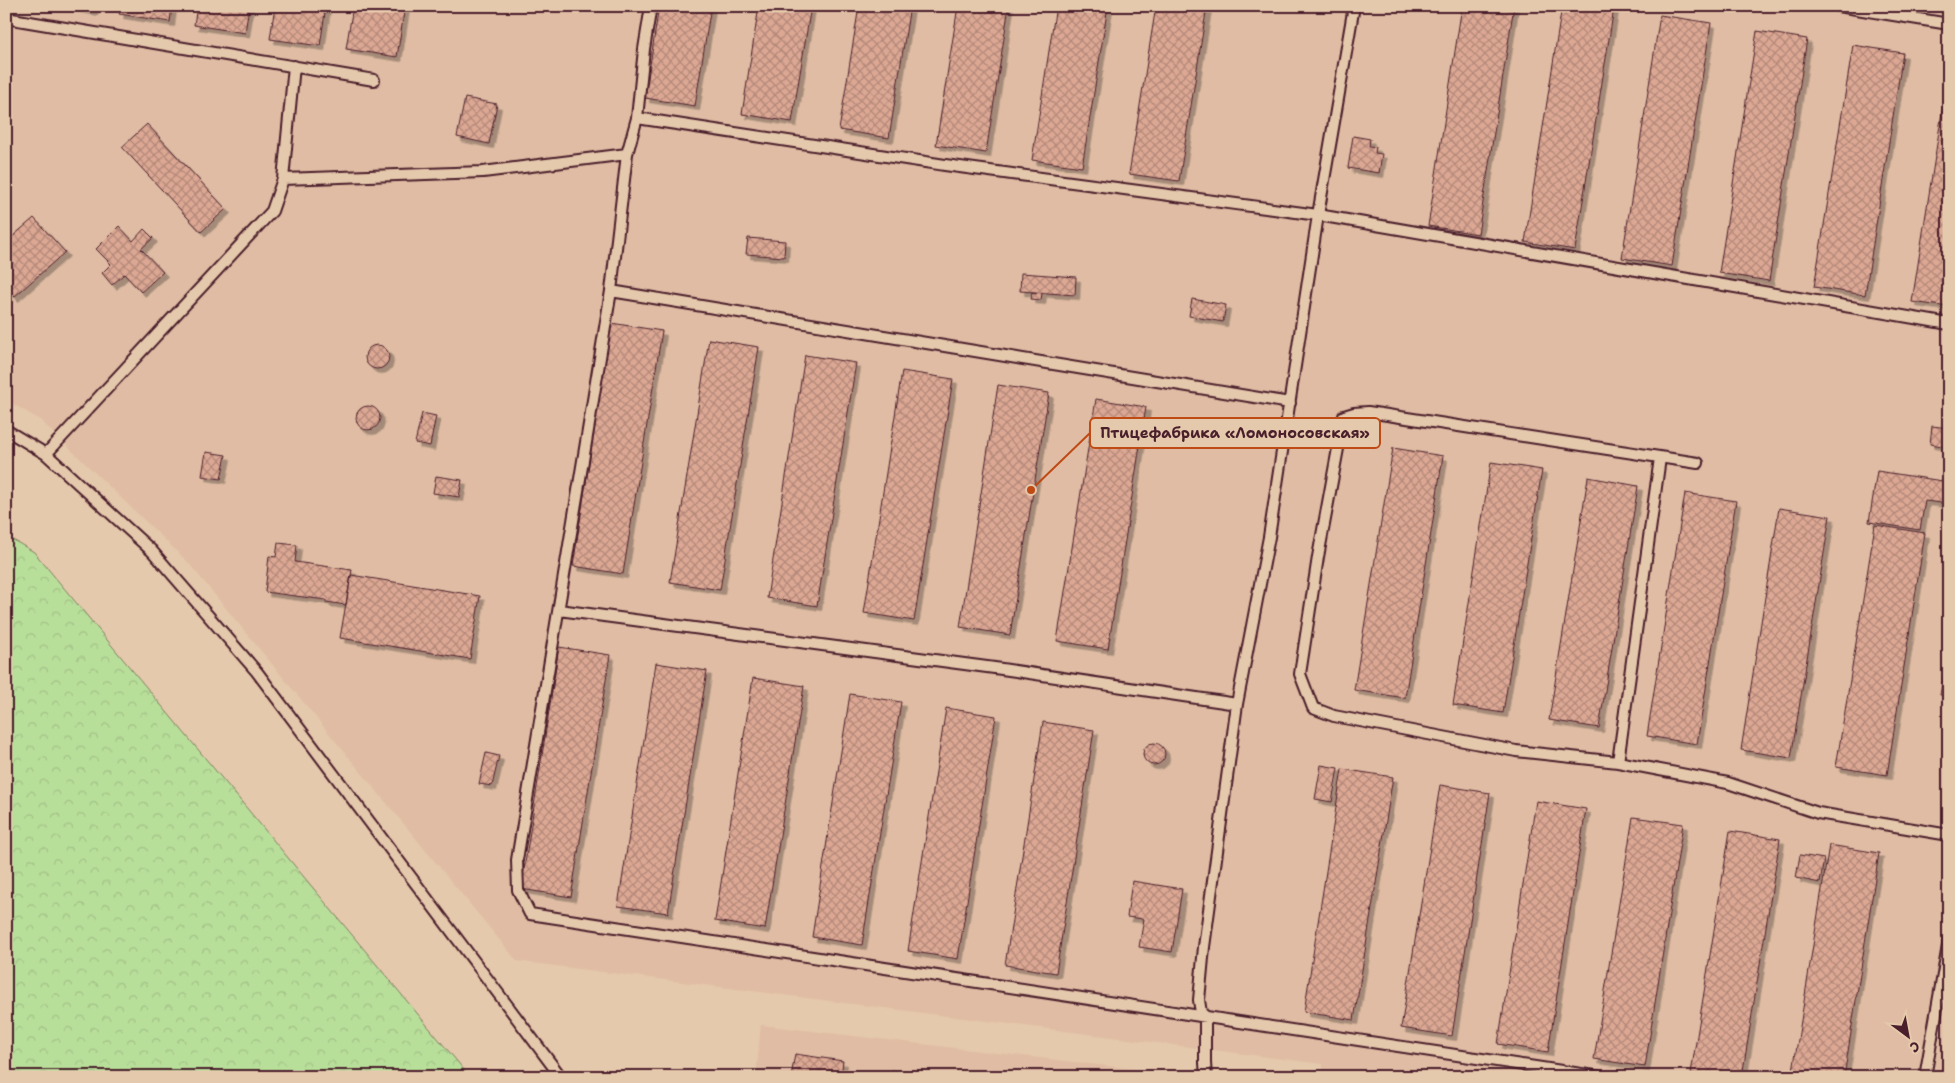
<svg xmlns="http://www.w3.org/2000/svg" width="1955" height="1083" font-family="'Shantell Sans',sans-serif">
<defs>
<pattern id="forest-crowns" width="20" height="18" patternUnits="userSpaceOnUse" patternTransform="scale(1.25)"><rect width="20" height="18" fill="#b8df9a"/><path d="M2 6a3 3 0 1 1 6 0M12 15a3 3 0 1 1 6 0" fill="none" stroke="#a0bf85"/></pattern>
<pattern id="building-cross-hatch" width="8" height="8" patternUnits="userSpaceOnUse" patternTransform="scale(1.25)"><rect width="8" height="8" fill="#dca894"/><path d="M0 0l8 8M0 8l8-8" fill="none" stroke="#b48879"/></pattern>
<filter id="shadow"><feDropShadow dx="4.5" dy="4.5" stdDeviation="0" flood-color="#0004"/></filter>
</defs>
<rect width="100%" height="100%" fill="#e5c9ac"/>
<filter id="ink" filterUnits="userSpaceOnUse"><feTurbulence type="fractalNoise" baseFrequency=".02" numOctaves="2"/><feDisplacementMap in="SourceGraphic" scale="10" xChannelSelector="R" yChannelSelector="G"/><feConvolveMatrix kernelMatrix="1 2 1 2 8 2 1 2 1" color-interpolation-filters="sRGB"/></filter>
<g filter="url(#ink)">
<path fill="#dfbca3" d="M6 6H1949V1077H1433L1378 1070 1421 1077H1323V1064L517 961 187 561 39 419 6 400Z
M761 1025 1200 1077H756Z"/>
<path fill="url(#forest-crowns)" stroke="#817f62" d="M6 536 34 552 470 1077H6Z"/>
<path fill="url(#building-cross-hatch)" stroke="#4a1f2b" filter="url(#shadow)" d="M64 6H94L93 11Z
M121 6H172L170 22 119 14Z
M197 6H249L245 33 194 25Z
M275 6H326L320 46 270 39Z
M353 6H405L397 57 346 49Z
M659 6H711L695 106 645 98Z
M759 6H811L792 122 742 114Z
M859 6H910L889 138 839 130Z
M958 6H1009L986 153 936 145Z
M1056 6H1108L1082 167 1032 160Z
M1156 6H1207L1179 181 1129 174Z
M1462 6H1514L1478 234 1428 226Z
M1562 6 1614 8 1575 250 1525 242Z
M1660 15 1711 23 1672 266 1622 258Z
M1757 31 1807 39 1769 281 1719 273Z
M1853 45 1903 53 1865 295 1814 287Z
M1949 68V307L1912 302Z
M465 98 497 104 489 144 457 137Z
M147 124 226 209 201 232 122 147Z
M1353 136 1370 139 1369 146 1376 147 1375 153 1382 154 1379 173 1348 168Z
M34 218 65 252 14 297 6 288V242Z
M119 226 133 241 144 229 153 238 141 249 163 272 141 292 124 274 112 285 102 273 111 264 96 249Z
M748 238 785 241 784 257 746 254Z
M1021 273 1076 277 1075 295 1020 291Z
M1032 292 1042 293 1041 300 1031 299Z
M1192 299 1226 305 1223 322 1189 316Z
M611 323 662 331 623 574 573 566Z
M709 339 759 347 720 590 670 582Z
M365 357a12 12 0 1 1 24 0a12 12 0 1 1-24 0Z
M805 355 856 363 817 606 767 598Z
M902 371 953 379 914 621 864 613Z
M998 385 1049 393 1010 635 960 627Z
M1096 399 1146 407 1108 649 1057 641Z
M356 418a12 12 0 1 1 24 0a12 12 0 1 1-24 0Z
M422 413 436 416 430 446 415 443Z
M1932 426 1949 428V447L1930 444Z
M1393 448 1443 456 1405 698 1354 690Z
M206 452 226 455 221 479 202 476Z
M1491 462 1542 470 1503 713 1453 705Z
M1877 471 1949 482V504L1925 501 1920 530 1869 522Z
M436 476 462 480 459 497 433 493Z
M1588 477 1638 486 1599 728 1549 720Z
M1685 493 1736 501 1697 744 1647 736Z
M1779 508 1830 516 1791 758 1741 750Z
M1875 525 1925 533 1887 775 1836 767Z
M278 543 297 545 295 562 352 570 346 605 326 602V600L265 592 269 556 276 557Z
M351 575 480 596 470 659 340 638Z
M559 647 610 655 571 897 521 889Z
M1948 651 1949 652V696L1940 695Z
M656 663 707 671 668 913 618 906Z
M753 678 804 686 765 929 715 921Z
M850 694 901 702 862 945 812 937Z
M946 708 996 716 958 959 908 951Z
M1043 722 1094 730 1056 973 1005 965Z
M1143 754a11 11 0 1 1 22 0a11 11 0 1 1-22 0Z
M486 753 499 756 492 786 479 784Z
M1321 765 1338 768 1332 802 1315 799Z
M1342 769 1393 777 1354 1020 1304 1012Z
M1440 785 1490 793 1452 1036 1401 1028Z
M1536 801 1586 809 1548 1052 1498 1044Z
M1633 817 1683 824 1645 1067 1594 1059Z
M1730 831 1780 839 1742 1077H1713L1691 1073Z
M1829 845 1879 853 1844 1077H1792Z
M1800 855 1824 859 1820 883 1796 878Z
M1132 881 1182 889 1172 952 1139 947 1144 919 1127 917Z
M795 1054 843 1061 841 1077H791Z
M892 1070 941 1076V1077H891Z"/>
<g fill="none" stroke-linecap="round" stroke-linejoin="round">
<g stroke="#4a1f2b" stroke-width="14">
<path id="service" d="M651 6 644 49 637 118 627 154 611 291 517 860 518 890 530 914 1601 1077
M1354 6 1318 215 1949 324
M1838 6 1949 24
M6 18 374 80
M637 118 945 165 1318 215 1269 537 1237 704 1204 947 1199 1000 1201 1013 1205 1016V1063L1206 1077
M283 179 483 172 627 154
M611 291 1290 403
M6 430 46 454 152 551 257 672 561 1077
M46 454 272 211 283 179 294 66
M1698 463 1368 412 1354 413 1344 416 1318 557 1300 674 1313 708 1334 716 1516 751 1618 762 1728 783 1818 813 1949 835
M559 610 1002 669 1237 704
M1618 762 1660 458
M1925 1077 1949 940"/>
</g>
<use href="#service" stroke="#e5c9ac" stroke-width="10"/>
</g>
</g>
<path fill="none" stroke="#c04a14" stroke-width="2" d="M1031 490L1090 433"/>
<circle fill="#c04a14" stroke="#e5c9ac" stroke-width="2" cx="1031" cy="490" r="5"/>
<rect fill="#e5c9ac" stroke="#c04a14" stroke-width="2" x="1090" y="418" width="290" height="30" rx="5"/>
<g font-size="15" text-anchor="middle" font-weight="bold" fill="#4a1f2b">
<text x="1235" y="438">Птицефабрика «Ломоносовская»</text>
</g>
<rect width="1955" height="1083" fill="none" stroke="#e5c9ac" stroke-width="25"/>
<rect x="12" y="12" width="1930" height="1058" fill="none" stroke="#4a1f2b" stroke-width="2" filter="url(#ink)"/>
<g transform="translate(1908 1036) rotate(148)" stroke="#e5c9ac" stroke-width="4" paint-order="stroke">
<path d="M0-4L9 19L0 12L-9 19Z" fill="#4a1f2b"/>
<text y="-8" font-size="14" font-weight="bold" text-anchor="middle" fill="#4a1f2b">С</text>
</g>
</svg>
